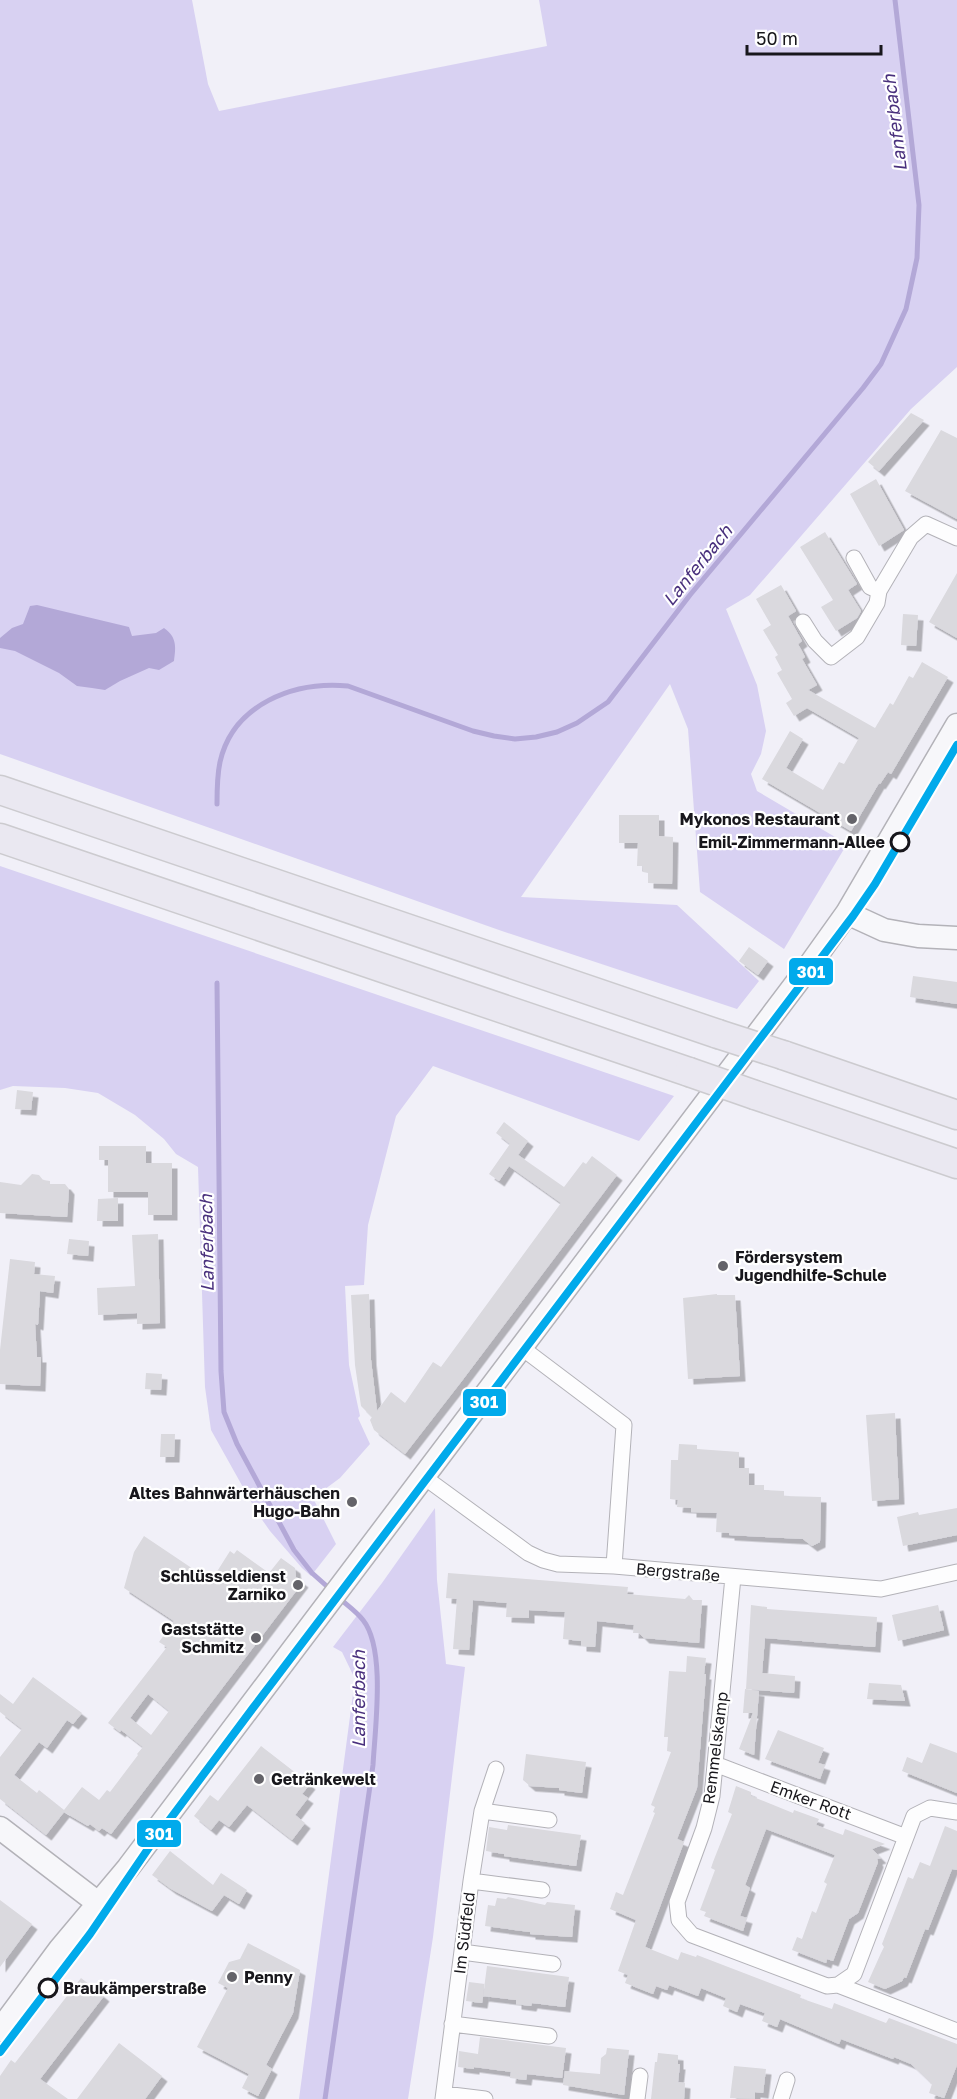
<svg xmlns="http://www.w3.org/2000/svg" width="957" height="2099" font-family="'Golos Text',sans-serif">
<defs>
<filter id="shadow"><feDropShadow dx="5.5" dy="5.5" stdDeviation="0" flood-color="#0004"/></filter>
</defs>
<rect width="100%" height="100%" fill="#f1f0f8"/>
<path fill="#d8d1f2" d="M0 0H192L208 84 219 111 547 46 539 0H957V367L911 409 750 595 726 609 757 685 766 731 761 754 751 774 757 791 847 844 784 949 700 892 688 729 670 684 521 897 677 905 759 981 737 1009 499 930 0 754Z
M0 866 674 1096 639 1141 433 1066 396 1116 368 1225 364 1285 345 1286 349 1365 360 1416 358 1418 370 1444 340 1478 313 1498 336 1544 311 1576 302 1568 270 1531 258 1514 211 1430 205 1387 198 1167 176 1154 164 1139 135 1115 98 1093 65 1088 13 1086 0 1090Z
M435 1508 437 1580 446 1664 465 1667 433 1937 408 2099H299L355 1679 342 1652 333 1647 382 1583Z"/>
<path fill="#b3a8d7" d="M37 605 129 627 132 636 156 633 164 628C177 637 176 647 174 661L159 670 149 668 120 681 105 690 92 688 77 686 59 673 15 651 0 648V638L12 628 23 624 30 606Z"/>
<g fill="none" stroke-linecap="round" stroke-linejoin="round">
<path stroke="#b3a8d7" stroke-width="5" d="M217 804C217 790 217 776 220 762 233 704 294 681 348 686L473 731 494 736 515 739 536 737 557 732 577 723 608 702 690 595 863 388 881 364 906 309 917 258 919 205 895 0
M217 983 221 1371 224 1412 237 1444 294 1550 312 1573 330 1589
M325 2099 373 1765C375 1728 386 1649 363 1620 357 1612 347 1605 339 1598"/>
</g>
<path fill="#dad9de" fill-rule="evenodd" filter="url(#shadow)" d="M911 413 924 420 879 471 868 462Z
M941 430 957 438V519L905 491Z
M876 479 904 530 879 546 850 494Z
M825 532 857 584 848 590 861 611 857 618 836 631 821 607 833 600 800 547Z
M957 573V638L929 622Z
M781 585 796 611 788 616 802 641 798 644 805 657 802 659 817 685 808 690 875 728 890 703 893 705 909 676 913 678 922 662 948 677 891 774 888 772 880 784 879 783 851 831 762 779 790 731 803 739 786 768 823 790 839 762 844 764 859 738 807 708 794 716 786 703 792 699 777 673 782 670 775 657 778 655 763 630 771 625 756 599Z
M903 614 918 615 916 646 901 645Z
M619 815H659V836L673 837 672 884 648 883V873L643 872V866H637L638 843H619Z
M749 947 768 961 758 975 739 961Z
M913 976 957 982V1004L910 997Z
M17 1090 33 1092 31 1110 15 1109Z
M504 1122 528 1141 518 1155 564 1187 583 1162 586 1164 592 1156 617 1175 461 1382 405 1454 374 1430 370 1420 372 1417 361 1406 355 1365 351 1295 369 1294 371 1360 377 1411 391 1392 405 1403 433 1362 441 1367 561 1203 509 1166 499 1181 489 1174 510 1144 496 1133Z
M99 1146H146V1163H172V1215H148V1192H108V1160H99Z
M32 1174 39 1175 43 1180 50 1181V1184H65L69 1189 67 1217 0 1213V1182L21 1185Z
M118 1198V1221H97L98 1199Z
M158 1234 160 1323 137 1324V1313L98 1315 97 1288 135 1286 132 1235Z
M69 1239 89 1241 88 1256 67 1254Z
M10 1259 35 1262 34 1274 55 1276 53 1293 40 1291 38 1325 35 1324 37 1357H41L40 1386 0 1384V1350Z
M717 1294V1295H735L740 1376 688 1379 683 1298Z
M146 1373 162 1374 161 1390 145 1389Z
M895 1413 899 1499 872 1501 866 1415Z
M161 1434H175L174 1457H160Z
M679 1444 697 1445V1449L739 1452V1468H749V1485H764V1490L784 1491V1496L821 1497 820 1542 812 1546 803 1539 729 1535V1533L716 1532 717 1513 691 1512V1508L677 1507 678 1500 670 1499 671 1460H678Z
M957 1508V1535L903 1546 897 1517 918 1512 919 1515Z
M144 1536 211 1581 230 1551 234 1554 237 1550 269 1573 281 1558 295 1568 296 1577 303 1582 111 1834 102 1828 99 1831 90 1824 88 1826 64 1812 46 1835 0 1799V1757L22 1729 0 1712V1694L13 1704 33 1677 82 1713 73 1724 67 1720 47 1748 39 1742 14 1775 37 1793 39 1790 64 1810 82 1787 99 1800 107 1790 110 1792 138 1755 137 1754 143 1747 121 1730 120 1732 108 1723 167 1647 159 1642 174 1621 124 1588 134 1552ZM148 1694 169 1711 151 1735 130 1718Z
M448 1573 628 1587 627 1594 685 1599 689 1595 693 1600H702L699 1643 644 1638 639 1633H633L634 1625 597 1621 595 1647 581 1646V1641L563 1639 565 1612 529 1610V1618L506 1617 507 1603 473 1600 469 1650 453 1649 457 1599 446 1598Z
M751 1605 767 1607V1609L877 1617 875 1647 765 1638 762 1673 795 1676 794 1693 746 1689Z
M938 1605 944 1630 898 1641 892 1615Z
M687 1656 706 1658 704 1674H706L697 1788 677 1839 684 1842 645 1947 678 1960 681 1952 696 1957 697 1955 801 1995 800 1998 832 2009 834 2003 886 2023 889 2018 957 2044V2065L944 2098 929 2093 932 2084 911 2064 894 2057 893 2059 841 2039 839 2044 780 2019 777 2027 762 2021 765 2013 740 2004 737 2012 723 2006 726 1998 701 1988 698 1996 669 1985 667 1990 656 1986 653 1994 625 1983 628 1975 618 1971 636 1920 610 1909 616 1892 623 1895 655 1813 653 1812 655 1807 651 1805 671 1752 667 1751 668 1737H664L669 1671 686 1672Z
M869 1683 901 1685 905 1701 867 1699Z
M745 1689 759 1691 754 1755 739 1749 753 1713H743Z
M778 1730 824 1748 818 1763 825 1765 820 1779 765 1759Z
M930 1743 957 1753V1793L902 1771 907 1757 922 1763Z
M261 1746 310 1784 302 1794 308 1798 295 1815 305 1823 292 1840 247 1805 229 1827 219 1820 211 1830 194 1816 210 1795 218 1801Z
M526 1754 586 1762 582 1793 559 1790V1788L530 1786 523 1780Z
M736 1786 751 1792V1796L793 1813 794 1810 819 1819 816 1825 843 1835 845 1829 885 1844 872 1849 881 1858 877 1859 878 1862 858 1913 849 1919 833 1961 827 1959 826 1963 792 1950 797 1937 802 1939 812 1911 816 1913 827 1884 824 1882 835 1855 766 1829 745 1885 750 1888 740 1916 747 1918 743 1931 704 1916 706 1912 700 1910 715 1870 711 1868 713 1862 732 1814 728 1812Z
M508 1825 581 1835 576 1866 504 1856V1854L486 1851 489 1827 507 1830Z
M945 1826 957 1831V1870L952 1869 928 1930 925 1929 906 1978 904 1977 902 1981 885 1989 868 1982 881 1953 884 1947 882 1944 908 1877 913 1879 920 1862 930 1866Z
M170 1851 213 1885 221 1873 247 1890 239 1904 224 1895 212 1911 171 1889 152 1875Z
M508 1897 545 1905 547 1902 575 1905 572 1937 530 1934V1932L485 1926 488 1905 495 1906 497 1898 506 1899Z
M0 1900 32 1924 0 1967Z
M248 1943 300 1970 293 2013 266 2065 272 2069 258 2096 242 2088 249 2074 197 2047 228 1988 218 1983 229 1962 240 1959Z
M487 1966 569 1977 565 2007 532 2003 531 2006 516 2004V2000L483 1996Z
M81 1978 104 1996 40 2079 68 2099H0V2076L11 2060 15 2063Z
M469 1982 485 1984 482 2003 466 2001Z
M480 2037 566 2048 562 2078 527 2074 526 2080 510 2078 511 2072 474 2067V2069L458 2067 459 2051 478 2054Z
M119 2043 162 2076 145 2099H77Z
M607 2048 629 2050 624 2095 563 2085 565 2071 600 2074 601 2058 606 2054Z
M658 2053 678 2055V2064H680L678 2082 685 2083 684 2099H651L655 2062H657Z
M734 2066 766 2069 763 2093 755 2092V2099L730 2098Z"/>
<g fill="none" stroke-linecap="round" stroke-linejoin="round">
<g stroke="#b3b2b8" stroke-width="17">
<path id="street" d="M854 558 870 587 879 591
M803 622 815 641 831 657 857 637 877 603 879 591 911 537 926 524 957 538
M522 1348 624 1425 614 1566
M424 1477 528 1553 543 1560 558 1564 614 1566 881 1589 957 1572
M733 1577 712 1796 704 1828 677 1902 679 1920 692 1935 827 1986 838 1985 854 1974 914 1816 930 1808 957 1812
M715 1764 906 1837
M482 1811 549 1820
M471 1881 542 1890
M462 1952 553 1964
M838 1985 957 2031
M452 2024 549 2036
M444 2094 485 2099
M443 2099 471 1881 482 1811 496 1769
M637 2099 640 2076
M781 2099 787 2080"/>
</g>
<g stroke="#b3b2b8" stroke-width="25">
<path id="secondary" d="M847 913 884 930 918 936 957 938
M0 1828 98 1903
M0 2030 60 1949 128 1868 807 969 847 913 957 725"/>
</g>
<g stroke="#cccbcf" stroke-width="31">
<path id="highway" d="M0 790 718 1034
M0 838 689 1072
M783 1055 957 1115
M755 1095 957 1164"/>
</g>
<use href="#street" stroke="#fdfdfe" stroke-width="15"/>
<use href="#secondary" stroke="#f7f7fa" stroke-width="22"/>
<use href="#highway" stroke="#eae8f1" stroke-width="28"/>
<g stroke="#cccbcf" stroke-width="31" stroke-linecap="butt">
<path id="highway-bridge" d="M718 1034 783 1055
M689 1072 755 1095"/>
</g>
<use href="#highway-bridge" stroke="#eae8f1" stroke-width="28"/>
<g stroke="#fff" stroke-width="12">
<path id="tram-1" d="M0 2052 90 1934 150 1846 253 1708 853 916 875 884 957 745"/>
</g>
<use href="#tram-1" stroke="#01aaeb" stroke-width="8"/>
</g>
<g fill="#646369" stroke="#fff" stroke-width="2">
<circle cx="852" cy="819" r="6"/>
<circle cx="723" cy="1266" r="6"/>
<circle cx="352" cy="1502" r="6"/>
<circle cx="298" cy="1585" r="6"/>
<circle cx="256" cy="1638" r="6"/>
<circle cx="259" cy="1779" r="6"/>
<circle cx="232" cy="1977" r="6"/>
</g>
<g fill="#fff" stroke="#18171c" stroke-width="3">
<circle cx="900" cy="842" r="9"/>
<circle cx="48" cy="1988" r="9"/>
</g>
<g text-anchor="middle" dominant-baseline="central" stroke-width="4.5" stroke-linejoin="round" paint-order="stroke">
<g font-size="16" font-weight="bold" fill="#18171c" stroke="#fff" text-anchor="end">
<text x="840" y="819">Mykonos Restaurant</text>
<text x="735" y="1257" text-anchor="start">Fördersystem<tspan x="735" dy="18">Jugendhilfe-Schule</tspan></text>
<text x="340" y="1493">Altes Bahnwärterhäuschen<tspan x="340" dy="18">Hugo-Bahn</tspan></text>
<text x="286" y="1576">Schlüsseldienst<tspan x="286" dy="18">Zarniko</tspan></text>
<text x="244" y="1629">Gaststätte<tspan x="244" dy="18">Schmitz</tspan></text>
<text x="271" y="1779" text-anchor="start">Getränkewelt</text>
<text x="244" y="1977" text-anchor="start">Penny</text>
</g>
<g font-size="16" font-weight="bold" fill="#18171c" stroke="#fff" text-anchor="end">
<text x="885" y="842">Emil-Zimmermann-Allee</text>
<text x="63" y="1988" text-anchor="start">Braukämperstraße</text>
</g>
<g font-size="16" fill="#18171c" stroke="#fff">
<text transform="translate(678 1572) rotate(5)">Bergstraße</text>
<text transform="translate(715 1748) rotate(-83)">Remmelskamp</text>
<text transform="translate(811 1800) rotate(20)">Emker Rott</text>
<text transform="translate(464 1933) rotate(-83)">Im Südfeld</text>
</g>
<g font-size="18" font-style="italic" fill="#49307d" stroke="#fff">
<text transform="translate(894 123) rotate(-97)">Lanferbach</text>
<text transform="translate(697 565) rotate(-51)">Lanferbach</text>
<text transform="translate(206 1243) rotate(-91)">Lanferbach</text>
<text transform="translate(358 1699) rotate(-90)">Lanferbach</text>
</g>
</g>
<g stroke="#fff" stroke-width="2">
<rect x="788" y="957" width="46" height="29" rx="6" fill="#01aaeb"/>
<rect x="462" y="1388" width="45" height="29" rx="6" fill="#01aaeb"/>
<rect x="136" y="1819" width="46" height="29" rx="6" fill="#01aaeb"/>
</g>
<g font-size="16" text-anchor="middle" font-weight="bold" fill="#fff">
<text x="811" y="978">301</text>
<text x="484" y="1408">301</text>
<text x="159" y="1840">301</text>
</g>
<path d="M747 45v9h134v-9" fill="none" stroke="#18171c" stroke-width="3"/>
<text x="756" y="45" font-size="18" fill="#18171c" stroke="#ffffff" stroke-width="4.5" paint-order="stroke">50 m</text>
</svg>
